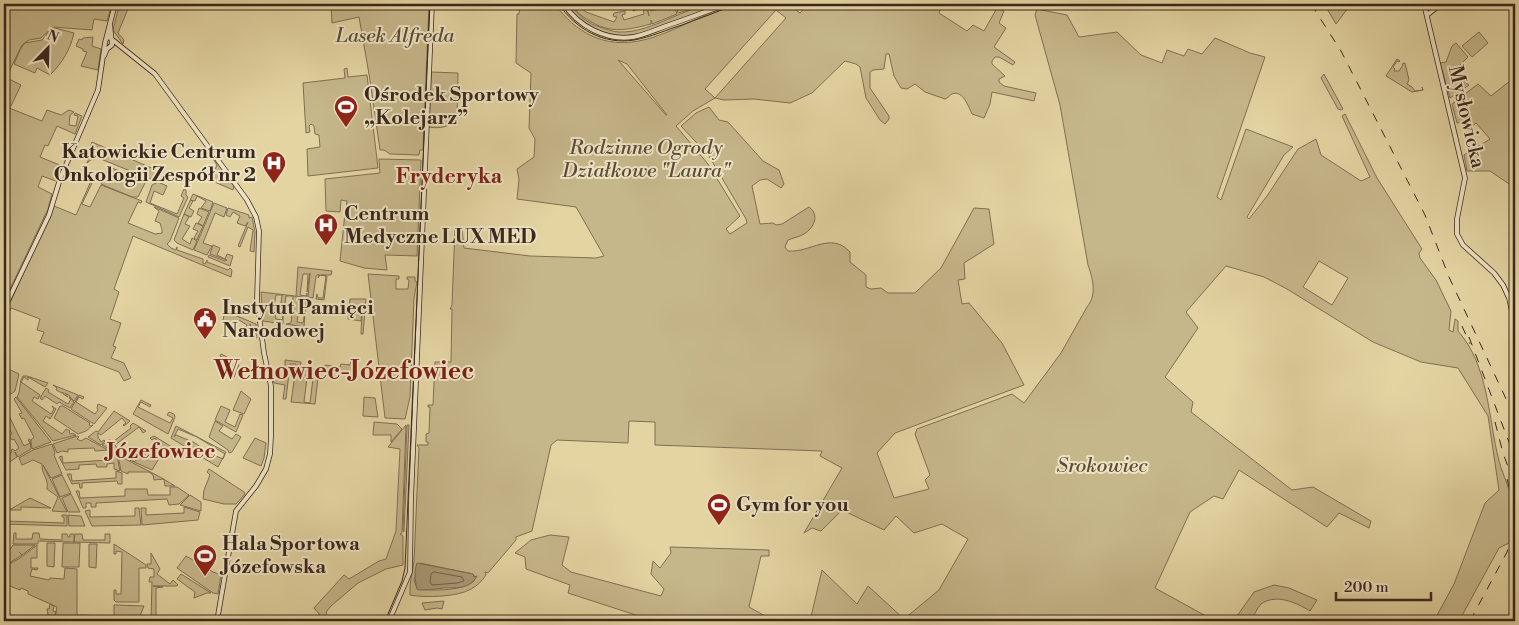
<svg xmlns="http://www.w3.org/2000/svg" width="1519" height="625" font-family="'Libre Bodoni',serif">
<rect width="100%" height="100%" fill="#e3d4a2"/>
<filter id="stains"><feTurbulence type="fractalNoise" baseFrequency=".004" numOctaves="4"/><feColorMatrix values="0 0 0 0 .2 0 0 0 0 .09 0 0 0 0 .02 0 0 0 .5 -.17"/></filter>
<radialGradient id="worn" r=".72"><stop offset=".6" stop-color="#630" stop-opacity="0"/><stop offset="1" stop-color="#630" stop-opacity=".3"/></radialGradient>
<path fill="#c6b78b" stroke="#806f54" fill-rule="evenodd" d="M4 4H112L107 21 94 19 92 30 53 27 41 38 29 40 22 45 4 82Z
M122 4H130L118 33 124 40 123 44 113 30 118 10Z
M336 4H429L423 150H420L419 155 390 154 384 150H380L369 74 359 17 332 23 331 5Z
M520 4H555C565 18 577 29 592 36 643 59 689 15 737 4 743 3 750 4 756 4 771 4 786 4 802 4L796 10 800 13 808 4H937L941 8 939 13 967 31 973 25 984 31 997 8 1004 11 999 23 1006 28 994 47 1015 62 1013 65 999 57H995L992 61V64L1005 76 999 79V82L1004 86 1036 93 1034 101 992 92 990 104 984 118 972 114C969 108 963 89 952 94 950 95 948 98 945 99L925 92 915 84 907 89 901 88 894 76 889 54H886L884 69 873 70 870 72V88L889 116V119L885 124 880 120 866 98 860 67 856 64 845 61 812 93 790 103 754 99 724 100 715 98 693 111 676 126 708 164 740 216 726 229 730 234 747 223 746 219 709 156 681 126 696 113 709 107 719 120 728 122 763 161 779 170 784 184 781 188 767 179 760 180 752 186 760 224 773 223 776 225 782 224 809 207C820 215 814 228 804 234 799 237 793 238 788 240L785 247 788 251C810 253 831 231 850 252V262L866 275V287L871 289 881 288 888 293H915L941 268 974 208 989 209 994 244 964 263 965 279 958 280 962 304 969 303 1002 343 1024 385 895 433 877 453 894 498 929 489 925 480 930 475 915 434 917 429 1012 394 1024 403 1061 353 1087 307C1097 295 1093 279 1088 265L1060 105 1035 15 1037 9 1067 15 1079 37 1117 32 1141 55 1162 63 1167 50 1184 56 1188 49 1202 54 1215 38 1250 53 1265 57 1217 197 1221 200 1246 129 1293 147 1284 155 1247 217 1249 219 1267 196 1298 149 1316 139 1321 155 1361 181 1370 177 1342 116 1345 114 1377 178 1422 249 1419 253 1420 258 1436 280 1451 311 1449 330 1453 332 1455 319 1458 321V331C1489 366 1488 418 1499 461 1503 476 1511 490 1513 505 1515 518 1513 530 1509 543L1499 548 1459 621H1434L1454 584 1485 503 1499 490 1488 416 1458 368 1421 362 1373 342 1287 289 1264 277 1226 266 1186 312 1198 328 1165 377 1193 402 1191 412 1292 490 1313 487 1371 521 1369 528 1339 513 1327 527 1239 470 1223 499 1214 496 1190 512 1155 588 1215 621H810L822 570 857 604 868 586 904 619 939 590 968 539 942 524 914 533 896 516 884 530 842 510 821 531 812 528 804 533 842 468 820 456 822 451 655 445V422L629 421 628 443 557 440 551 445 532 531 516 537V540L488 573 485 572 486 575C482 581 477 586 471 589 458 597 425 598 410 595V585L414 561 419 448 417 445H428V442H426V434L429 433 430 407H428V405H433L435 362H451L452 309H450L452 305 455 228 462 229 464 248 530 256 596 258 604 256 576 207 517 199 519 179 517 169 534 157 535 139 529 128 531 73 516 63 517 14H519ZM776 10 786 18 715 98 705 89ZM618 60 627 64 667 115H666ZM1319 261 1348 278 1332 305 1303 287ZM420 563 473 574 475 577 474 581C463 591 432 591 417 589L414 580Z
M568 4H571C577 15 588 24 600 27 606 29 613 32 619 32 654 33 684 5 719 4L700 12 723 4C705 10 686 17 668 23 656 28 644 33 631 35 608 38 580 26 568 5L572 11Z
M572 4 576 9 580 7 586 12 614 22 617 17 613 16 614 13 625 11V14L622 15 624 20 644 14 643 8 633 11V9L639 7 640 8 646 6 649 16 647 6H649L651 11 674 4 675 7 669 10 675 8 677 14 652 24 651 20V24C620 32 605 34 578 13Z
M675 4H711L678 13Z
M1332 4H1351L1336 24 1326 7H1330Z
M55 28 74 33C70 50 63 62 50 75L37 68 35 73 14 64 21 48 25 43 42 40 50 30Z
M1479 32 1488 43 1472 57 1462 46Z
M93 37 92 46 101 49 98 70 81 66 87 52 83 51V49L76 46 79 39 82 40 83 38Z
M1456 43 1468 57 1454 71 1462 80 1469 85 1450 98 1440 63 1446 62 1452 46Z
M1397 59 1400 61 1399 62 1397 61 1393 67 1395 69 1394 71H1399L1403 65 1402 64 1405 63 1409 80 1407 84 1412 87 1415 91 1423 90 1422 87 1423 90 1412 92 1386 76Z
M347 68 348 77 367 75 378 168 308 176 307 149 320 147 319 135 315 134 314 126 311 124 309 126 310 132 306 133 303 83 345 78 344 69Z
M431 72 458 73 457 119C449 127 440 129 429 127Z
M1324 74 1343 109 1341 110 1338 109 1321 78Z
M1515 77V188L1490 171H1467L1464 155 1490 139 1476 123 1466 131 1463 122 1457 123 1452 104 1478 84 1491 96Z
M7 78 21 85 11 106 4 104V86Z
M4 106 42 121 47 110 61 115 69 110 74 112 70 115 69 125 76 126 78 116 74 115 75 113 82 116 75 134 57 126 48 146 45 145 40 157 62 166 56 181 42 176 38 187 52 194 48 209 4 302Z
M92 142 156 170 154 178 150 179 96 157 94 160 92 159 87 163 91 154 88 152Z
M213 156 234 186 233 190 210 180 217 165 212 157Z
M379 159 421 160 417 256 385 255 387 270 364 268 340 261 345 213H349L350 211 346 210 347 201 341 200 340 212 326 211 325 179 380 173Z
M109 167 146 181 138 197H132L101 184Z
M91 181H93L82 204 90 207 101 185 142 201 141 203 138 202 128 223 155 234 162 233V230L160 223 155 221 159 211 154 207 179 218 170 241 167 244 171 248 176 250 177 247V250L203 259V263L205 264 207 260V262L228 270 230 268 232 270 231 277 133 236 114 289 119 292 110 319 121 323 113 346 116 347 111 358 124 363 131 378 124 381 119 372 40 342 44 332 37 330 40 319 11 308 4 324V320L9 311 8 307 54 206 76 215Z
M158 182 167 186 163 195 154 191 150 203 177 214 184 198 181 196 184 189 186 190V195L188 197 179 217 146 202 152 185Z
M193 194 213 202 210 211 201 208 206 201 197 196 195 201 190 200 193 201 189 208 194 211 191 217 184 214Z
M214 203 227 208 224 217 215 213 203 243 212 246 207 255 194 250Z
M199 208 209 212 197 240 194 238 198 231 193 229 196 223 203 226 198 223 202 217 197 214Z
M228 208 249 215V218L252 217 255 232 254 252 250 251 253 230 248 227 240 247 238 246 248 222 245 226 237 223 240 216 233 212 230 217 226 215Z
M184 214 189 217 185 224 190 226 182 239 190 244 192 238 197 241 193 250 177 243 174 240Z
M213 245 220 248 217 255 225 259 227 254 233 256 230 266 208 257 209 255 225 261 227 260 210 254Z
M298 267 332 271 331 275H321L327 276 324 300 316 299 317 294 318 298H323L326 276 320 275 318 278 319 274 316 276 313 298 308 297 310 273 307 292 308 274H303L300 295 306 296 307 293V298L296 296Z
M368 274 399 276V279H396V289H408L409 280 407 279V277H415V281L417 282 414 298 410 397 405 419 385 418Z
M261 292 295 296 297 298 306 299 305 312V301H300L297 322 303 323 305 312 304 327 286 324 291 323 293 296H286L283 317 281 313 283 310 280 307 281 304H284L281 303 282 295H276L274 306 276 319 282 320 283 317V324L263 321Z
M350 299H366L363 334H361L362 312 361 321 348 319Z
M225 311 256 324 257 338 253 336 250 324 252 335 243 332 247 325 239 320 236 326 223 320Z
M221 354 227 357 224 363 232 368 234 363 239 365 234 377 216 366 222 357 220 356Z
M351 359H354L353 375 324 371 325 365 340 367 341 364 350 365Z
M285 360 301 362 300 368 296 367V364H290L286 399H283L285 385 274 383 272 376 286 377 287 367 285 366Z
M4 367 19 374 15 391 11 394H9L4 385Z
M296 368 307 371 308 368 319 369 315 404 291 402ZM308 370H314L310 403 304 402Z
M23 376H27L48 383 45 387 28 377V380L24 377 21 382 40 395 38 399 34 397 32 401 51 414 54 409 52 406 56 409 50 419 46 416 43 421 62 434 66 429 70 431 69 433 71 434 72 433 76 435 53 441 17 397C21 391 19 382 23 376Z
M53 385 78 395 74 401 70 397 74 402 70 408 59 402 57 404 45 396 42 400 40 398 46 388 49 390 48 392 68 404 71 399 69 398 70 396 65 393 68 397 63 394V392L62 393 56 390 57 388Z
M241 391 251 399 244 414 233 410Z
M79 395 84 397 83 399 79 397 76 402 95 414 98 410 97 408 98 404 107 408 94 424 71 409Z
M16 397 51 442 32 449 31 440 34 437 24 418 22 419 19 414 22 413 14 399Z
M364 397 375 398 378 417 363 416Z
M141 400 151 405 150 407 141 402 138 407 170 423 173 418 167 415 169 412 174 414 175 417 168 434 133 414Z
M4 406 24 446 30 443 28 440 30 439 31 449 18 457 15 452 17 457 5 465 4 464V449L7 454 12 452 11 450 13 449 15 451 19 448 14 439 12 440 9 436 12 434 4 419Z
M60 406H63L90 423 89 425 91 426 93 425 86 431 78 434 54 418Z
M221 406 230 410 225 422 235 427 240 414 243 415 236 432 215 420Z
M114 411 130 421 124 426 123 425 126 423 122 418 101 435 98 433V437L101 442 104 440 105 441 101 445 88 437 96 431 98 432Z
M215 421 223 426 219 431 232 439 236 434 241 437 232 452 229 453 228 450 209 437Z
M374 422 397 424 402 429 391 442V435H373Z
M133 423 146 431 143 433 139 427 115 445 119 452 117 453 102 445 109 440 114 441 131 428 130 426Z
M406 425 402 533 400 534 403 536V565L386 569 358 583 331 606 326 612 327 613 324 617 328 621H325L314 608 344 575 349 579 379 561 386 559 396 531 400 449 388 447Z
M407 425H409L404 532 403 530Z
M176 426 226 452 218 467 171 438ZM178 429 197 437 225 454 223 459 207 452 195 443 176 435 174 437Z
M77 436 79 437 77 439 81 441 86 438 108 450 95 451 94 448 68 449V452L62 451 57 453 53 444Z
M154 436 180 452 179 455 166 447 152 470 125 458 132 452 134 454 131 457 134 462 159 444 155 438 152 440 150 438Z
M255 438 266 443 264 458 261 466 243 458Z
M52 444 55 453 54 455 62 474 51 478 43 465 67 512 52 511 58 497 47 489C49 478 41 474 42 464L33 460 22 465 19 458 33 450Z
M108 453 117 455 120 471 114 469V463L107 464V467H97L96 464 79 465V469L66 470 59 457 62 456 63 463 108 460Z
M118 455C137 466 157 474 175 486H165L164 479 154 480 153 475 149 472H128V474L121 471Z
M209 469 244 492 245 494 236 504H224L203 499 204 490 210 475 207 472Z
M116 471 122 473V484H118L117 481 82 483V488H80L79 483 72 484 67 474H71L72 481 116 478Z
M62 475 71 493 60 497 52 479Z
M170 487H177L189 495 179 504 169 505 167 499 96 503V507H91V503H86V508H83L76 491H79L80 498 125 496V489H147L148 495H170Z
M71 494 80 512H68L62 498Z
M190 495 201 502V511L180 505Z
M30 498 51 508 21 507V510H4V505L11 509Z
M184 507 200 512 198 520 142 525 141 508H146V515L184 513Z
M135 508H139L141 525 92 526 85 511 90 510V517L135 516Z
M62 515H67V526L4 524V521L64 523V517H62Z
M68 515 81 516 85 526H69Z
M14 533H16V539H32L33 533H39L40 539 62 540V534H67L68 537H70V534H74V542L38 541V544H13Z
M75 534H82L83 540H105V534H110V543L74 542Z
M550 535 569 537 562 565 571 572 661 596 664 589 651 574 653 561 660 568 671 553 670 547 769 550V556H761L749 607 774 621H654L568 593 570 585 526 569 525 557 515 553 531 540Z
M47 543H55L54 567 47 566Z
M63 543H80L79 567H62Z
M89 544H97L96 568 89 567Z
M114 544 146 565V568H139V602H116L114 600V590H116V594H121L122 552 116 551V554H114Z
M13 545H35L22 555 19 552 22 555 4 566V549L9 551Z
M37 545V558H31V568H38L37 570 32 569 30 576 49 580 50 578 64 579 65 568 77 569V614L78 615 75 621H55V618L48 615 47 609H49L50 604 54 606 53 611 56 612 55 617 57 607 28 594V591L21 588 20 590 7 585 4 586V567L20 558Z
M151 553 160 569 157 574 170 584 173 580 178 585 176 586H153L163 587 156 588V620L162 621H151L152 582H149L150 577H154V569L148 568 147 564H151Z
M186 556 213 572 221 575 218 594 213 593 177 568Z
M181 574 211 593H207L194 598 195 592 177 579Z
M1274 585 1289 588 1317 600 1310 611C1297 603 1276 593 1261 604 1257 608 1254 616 1251 621H1229L1237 616 1254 592Z
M444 601 442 609 437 608 425 610 422 603Z
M114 605H116L144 606 138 621H121L114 615Z
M79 615 108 616 119 621H76Z"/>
<path fill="#a99975" stroke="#7c6b52" d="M417 563 473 574 474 577 477 576C470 589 457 588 444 588 436 589 428 590 419 590L417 589C415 581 414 571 417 563Z"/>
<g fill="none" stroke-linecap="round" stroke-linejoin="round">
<path stroke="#716049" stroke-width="1" d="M434 572 462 577 464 581 457 583 432 585 430 582 431 574Z"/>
<g stroke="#39271d" stroke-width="5.5">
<path id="secondary" d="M564 4C578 26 606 41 633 37 645 35 657 29 669 25 689 18 708 11 727 4
M1424 4 1465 178 1457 219V234L1463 245 1494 273 1503 285 1509 298 1515 325
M1427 15 1441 4
M110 23 112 45
M107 38 109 37 155 74 247 200 256 217 259 231 257 300 264 353 271 386V437L270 454 266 469 256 486 236 511 217 621
M104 56 107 49 112 45
M4 309 49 215 60 179 98 90 105 43 115 4
M389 621 410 572 411 499 432 4"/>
</g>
<use href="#secondary" stroke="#ede3c3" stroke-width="4"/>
<path stroke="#39271d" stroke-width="1" d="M559 4C575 29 604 45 634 40 651 37 666 30 682 25 700 18 718 12 736 4
M385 621 402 581 405 568 430 4"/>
<path stroke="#39271d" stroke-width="1" stroke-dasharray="9 9" stroke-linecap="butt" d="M1311 4 1341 51 1425 215 1449 277 1515 418
M1462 326 1470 344
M1469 337 1515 458
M1495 422 1503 453 1515 486
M1507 479 1515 510
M1470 621 1507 552 1515 524"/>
</g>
<defs>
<g id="stadium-pin" transform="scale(1.25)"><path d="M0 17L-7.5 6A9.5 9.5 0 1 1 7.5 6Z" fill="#8f2418" stroke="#ede3c3"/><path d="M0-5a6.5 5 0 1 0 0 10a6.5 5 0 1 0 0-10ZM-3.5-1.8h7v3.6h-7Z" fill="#fff"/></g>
<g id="hospital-pin" transform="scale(1.25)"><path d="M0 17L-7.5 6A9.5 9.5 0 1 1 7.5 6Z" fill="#8f2418" stroke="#ede3c3"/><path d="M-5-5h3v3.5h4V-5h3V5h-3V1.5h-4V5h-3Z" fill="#fff"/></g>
<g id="civic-pin" transform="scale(1.25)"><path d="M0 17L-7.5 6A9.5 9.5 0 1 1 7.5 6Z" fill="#8f2418" stroke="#ede3c3"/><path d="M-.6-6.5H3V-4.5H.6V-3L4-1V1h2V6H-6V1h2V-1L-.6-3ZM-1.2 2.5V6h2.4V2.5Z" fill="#fff"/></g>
</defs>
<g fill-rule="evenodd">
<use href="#stadium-pin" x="346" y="107"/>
<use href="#hospital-pin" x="274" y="163"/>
<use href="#hospital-pin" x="326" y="225"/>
<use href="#civic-pin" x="205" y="319"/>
<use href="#stadium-pin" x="719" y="505"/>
<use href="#stadium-pin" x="205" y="556"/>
</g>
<g text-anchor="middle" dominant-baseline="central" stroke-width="4" stroke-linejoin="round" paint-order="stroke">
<g font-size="20" font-style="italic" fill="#5c4b38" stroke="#ede3c3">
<text x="395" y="36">Lasek Alfreda</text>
<text x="646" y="148">Rodzinne Ogrody<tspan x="646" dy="23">Działkowe "Laura"</tspan></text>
<text x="1102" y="466">Srokowiec</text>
</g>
<g font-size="20" font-weight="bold" fill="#39271d" stroke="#ede3c3" text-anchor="start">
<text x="364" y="95">Ośrodek Sportowy<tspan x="364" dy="23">„Kolejarz”</tspan></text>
<text x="256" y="152" text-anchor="end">Katowickie Centrum<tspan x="256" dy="23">Onkologii Zespół nr 2</tspan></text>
<text x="344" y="214">Centrum<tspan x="344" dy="23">Medyczne LUX MED</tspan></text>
<text x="222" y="308">Instytut Pamięci<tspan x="222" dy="23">Narodowej</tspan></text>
<text x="736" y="505">Gym for you</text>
<text x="222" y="544">Hala Sportowa<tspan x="222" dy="23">Józefowska</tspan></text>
</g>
<g font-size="20" fill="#39271d" stroke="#ede3c3">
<text transform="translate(1466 117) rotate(77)">Mysłowicka</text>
</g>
<g font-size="21" font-weight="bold" fill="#7a1f14" stroke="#ede3c3">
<text x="449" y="177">Fryderyka</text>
</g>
<g font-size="22" font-weight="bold" fill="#7a1f14" stroke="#ede3c3">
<text x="161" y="451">Józefowiec</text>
</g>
<g font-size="25" font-weight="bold" fill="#7a1f14" stroke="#ede3c3">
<text x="344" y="371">Wełnowiec-Józefowiec</text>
</g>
</g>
<rect width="1519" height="625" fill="none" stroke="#e3d4a2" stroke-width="20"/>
<rect x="5" y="5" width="1509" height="615" fill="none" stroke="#39271d" stroke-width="2.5"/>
<rect x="10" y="10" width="1499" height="605" fill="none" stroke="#39271d"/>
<g transform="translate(48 48) rotate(23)" stroke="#ede3c3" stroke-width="4" paint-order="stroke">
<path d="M0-4L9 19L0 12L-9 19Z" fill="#39271d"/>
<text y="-8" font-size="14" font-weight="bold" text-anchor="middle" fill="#39271d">N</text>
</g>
<path d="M1336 592v8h95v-8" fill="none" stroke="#39271d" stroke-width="2.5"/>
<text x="1344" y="592" font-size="15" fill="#39271d" stroke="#ede3c3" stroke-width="4" paint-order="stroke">200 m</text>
<rect width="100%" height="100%" filter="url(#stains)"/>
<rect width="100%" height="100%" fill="url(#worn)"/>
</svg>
